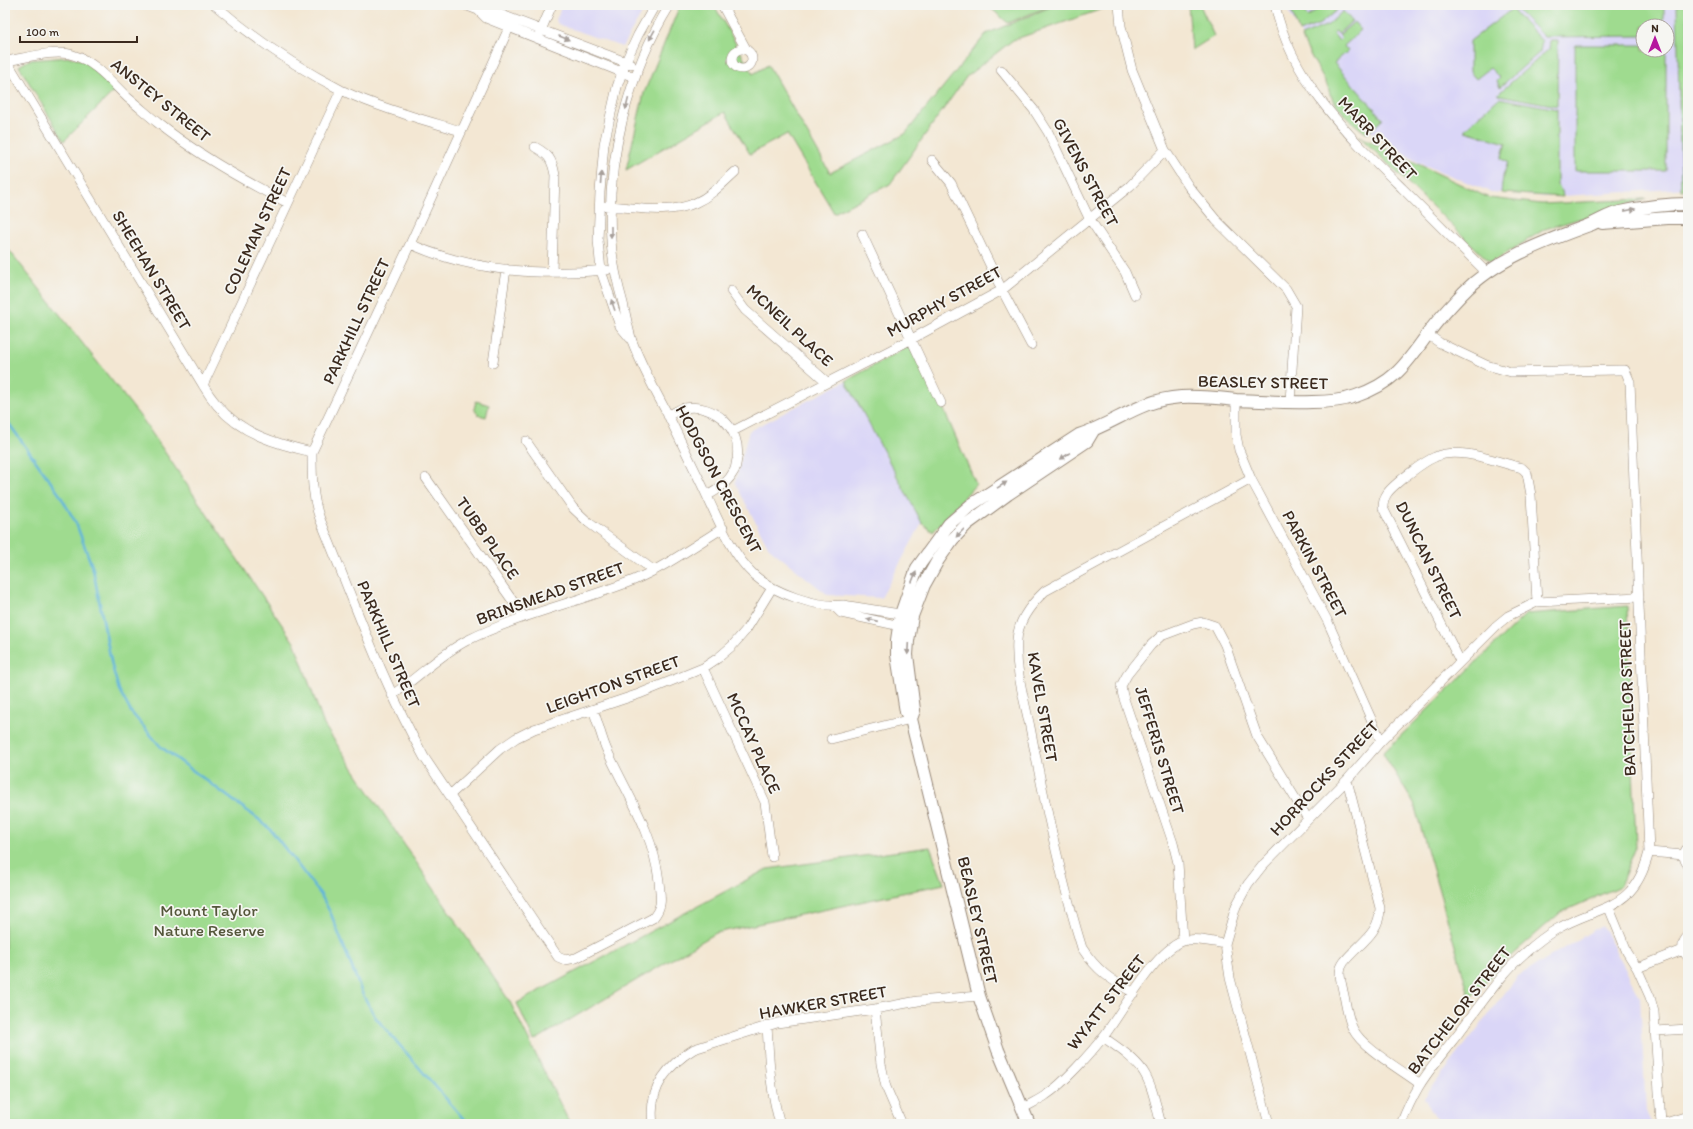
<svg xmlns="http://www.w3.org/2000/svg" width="1693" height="1129" font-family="Itim,sans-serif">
<rect width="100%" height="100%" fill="#f6f6f2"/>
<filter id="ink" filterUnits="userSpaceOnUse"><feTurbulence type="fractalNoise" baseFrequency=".025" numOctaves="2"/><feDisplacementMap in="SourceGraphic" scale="8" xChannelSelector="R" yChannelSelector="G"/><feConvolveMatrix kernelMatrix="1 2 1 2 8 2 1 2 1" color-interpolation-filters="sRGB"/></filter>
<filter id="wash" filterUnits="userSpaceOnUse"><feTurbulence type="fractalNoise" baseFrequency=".012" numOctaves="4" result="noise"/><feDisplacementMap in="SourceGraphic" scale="16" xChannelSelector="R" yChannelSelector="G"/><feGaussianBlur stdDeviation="0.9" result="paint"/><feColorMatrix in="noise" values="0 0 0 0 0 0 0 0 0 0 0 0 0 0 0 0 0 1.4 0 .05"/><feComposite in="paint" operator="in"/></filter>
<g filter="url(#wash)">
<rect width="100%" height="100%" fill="#f3e7d3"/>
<path fill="#dad6f7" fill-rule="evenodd" d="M562 5H647L622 47 558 24 556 20Z
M1287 5H1688V188L1548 197 1501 193 1491 192 1417 162 1345 114 1288 11ZM1643 26H1667V50H1643Z
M846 381 922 523 881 598 828 595 769 548 735 483 749 431Z
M1602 925 1640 997 1646 1112 1652 1124H1439L1424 1098 1518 976Z"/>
<path fill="#9fdb8f" stroke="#6d8256" d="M680 5H714L753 74 768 65 830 173 905 134 986 34 1055 5H1108V7L1013 40 967 76 890 184 834 213 787 134 750 154 725 112 626 170 644 93Z
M987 5H1052L1008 23Z
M1188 5H1200L1214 36 1192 50Z
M1289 5H1295L1296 10 1302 9 1308 17 1322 5H1335L1338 9 1320 24 1299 32Z
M1512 5H1664V26H1643V36L1544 37Z
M1677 5H1688V190H1681Z
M1512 9 1542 41 1540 52 1500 87 1497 81 1500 78 1490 68 1476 79 1470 72V41Z
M1343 11 1352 21 1338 34 1336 31 1333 33 1339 41 1342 38 1339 35 1354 22 1361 30 1344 46 1348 51 1334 63 1383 119 1368 133H1366C1352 123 1338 110 1330 94 1329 91 1328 86 1326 83 1318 67 1308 53 1301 36L1328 25Z
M1550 41H1558L1557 106 1499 95V93L1549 49Z
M1575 45H1643V50H1666V171H1575Z
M70 57 85 61 116 89 64 141 19 66 29 60Z
M1499 98 1557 109V185L1562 191 1563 197 1501 193 1503 176 1508 162 1501 159 1506 143 1465 131V129Z
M1359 136 1489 198 1542 204 1646 199 1545 229 1491 263Z
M5 245 143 420 295 644 324 725 510 1002 570 1124H5Z
M909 346 941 403 976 484 933 532 922 523 846 381Z
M476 401 489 405 486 417 479 415 474 409Z
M1627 606 1636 847 1620 886 1560 913 1513 954 1470 998 1414 804 1383 753 1526 614Z
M930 847 944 884 716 933 534 1041 517 1003 767 869Z"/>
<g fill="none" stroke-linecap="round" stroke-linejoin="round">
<path stroke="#5eb4db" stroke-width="2.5" d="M5 418 60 495 76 523 93 569 112 666 119 690 131 712 161 747 257 818 270 829 321 895 331 914 362 993 376 1018 468 1124"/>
</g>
</g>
<g filter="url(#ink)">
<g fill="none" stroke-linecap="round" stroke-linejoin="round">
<g stroke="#978878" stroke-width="10">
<path id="minor" d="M215 5C253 38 296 67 341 90 379 108 421 119 461 131
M465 5 478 10H489L631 64
M670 5C628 72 606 161 611 240 612 262 617 282 623 303 626 316 628 329 632 341 642 367 655 391 668 415 679 438 690 460 701 483 715 512 730 553 754 575 774 593 817 608 843 605L906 615
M722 5 746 49
M1119 5 1121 26 1132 70 1165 150 1189 187 1216 220 1286 289 1296 306 1290 402
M1275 5C1291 81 1350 137 1403 189 1431 217 1459 245 1487 273
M478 10 486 18 634 77
M513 19 410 244 312 452C312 476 312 497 320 519 353 599 382 682 424 757L558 957 565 960 576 958 653 918C664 905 660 896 659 881 653 830 626 793 606 748 601 736 598 722 593 710
M539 35 552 5
M732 59a10 10 0 1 1 20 0a10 10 0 1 1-20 0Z
M5 58 203 385C207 392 212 399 217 405 241 434 277 444 312 452
M7 61C25 58 56 49 73 55 96 62 111 82 128 98 138 106 148 115 158 123 198 155 242 180 288 203
M1001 70 1034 110 1048 132 1089 218 1125 272 1135 295
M535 147C549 155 552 159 555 175L552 272
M932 160 951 183 1002 290 1031 345
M606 206C634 207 669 215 695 203 711 196 722 184 735 172
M862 234 941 403
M410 244C471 271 542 276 607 270
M731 291 745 310 827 382
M630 338 620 326 601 271 598 240 600 192 604 144 617 87 626 61 638 35 655 5
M493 363 506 269
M203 385 341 90
M1236 400V435L1239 450 1251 479 1327 620 1381 741
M668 416C673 413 679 409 685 408 715 403 742 429 737 459 736 463 736 468 734 471 728 483 718 490 707 496
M733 431 908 341 1002 290 1130 186 1165 150
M526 441 573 508 589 523 653 570
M426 478 524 617
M834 606 841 613 905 627
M1460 661 1383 508C1383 493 1392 488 1402 479 1413 471 1423 462 1435 457 1459 446 1497 462 1522 468L1527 473 1531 495 1537 602
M703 668 765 802 772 857
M392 695C418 678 440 654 468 640 521 614 579 602 634 580 665 567 694 546 723 528
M831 739 911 719
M1347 780 1380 908C1380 934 1358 944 1344 962 1337 971 1341 980 1343 991 1346 1003 1347 1017 1353 1029 1362 1048 1402 1070 1420 1084
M450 795 500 749 516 738 534 729 639 694 703 668 718 658 732 646 746 630 772 588
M1688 847C1683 853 1683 859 1688 865
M1649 852 1684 855
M1609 908 1627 952 1637 968 1650 997 1654 1012 1661 1124
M1688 936C1681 943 1681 950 1688 957
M1183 941 1178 863 1173 843 1123 696 1121 686 1127 675 1151 645 1161 636 1193 624 1203 622 1215 626 1225 645 1257 736 1308 819
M1637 968 1683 950
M1134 993C1111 980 1097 971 1082 948 1060 877 1044 800 1030 727 1024 699 1015 669 1017 640 1018 620 1031 604 1045 591L1251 479
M875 1009 881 1064 886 1087 902 1124
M767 1025C769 1061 770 1089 780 1124
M1656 1031 1688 1029
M1103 1037C1117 1047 1133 1057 1143 1071 1153 1086 1156 1107 1161 1124
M1022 1109C1030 1104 1039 1100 1046 1095 1063 1084 1091 1053 1104 1036 1122 1012 1155 951 1183 941 1195 937 1212 942 1225 944
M653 1124C648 1090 666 1066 694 1049L777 1023 875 1009 918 1001 979 996
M1269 1124 1230 978 1225 944 1236 906 1248 884 1263 865 1347 780 1381 741 1497 625 1508 616 1537 602 1639 597
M1401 1124C1406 1111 1412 1098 1419 1086 1434 1062 1454 1040 1470 1018 1487 996 1504 971 1525 953 1535 944 1545 936 1557 929 1601 904 1634 912 1649 852L1630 382 1625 370H1618L1511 372 1486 365 1440 343 1427 334
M1662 1124 1688 1116"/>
</g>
<g stroke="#978878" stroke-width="14">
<path id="major" d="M1602 223 1668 218H1688
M912 716 914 710 907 655 908 641 912 616 924 585 938 560 952 540 967 524 1008 494 1087 441 1093 431
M1029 1124 998 1050 979 996 911 719 906 712 897 655V640L901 614 917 568 949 524 971 505 1079 435C1117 423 1138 400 1181 397 1200 396 1218 398 1236 400 1261 401 1286 403 1312 402 1326 402 1342 401 1356 396 1393 383 1405 366 1427 335 1437 320 1450 307 1463 293 1497 258 1546 241 1592 224 1601 220 1610 214 1620 212 1643 207 1665 204 1688 204"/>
</g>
<use href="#minor" stroke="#fff" stroke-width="9"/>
<use href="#major" stroke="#fff" stroke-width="12"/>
</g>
<defs><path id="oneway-solid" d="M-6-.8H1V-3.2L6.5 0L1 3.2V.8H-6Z"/></defs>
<g fill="#a79f9a">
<use href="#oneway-solid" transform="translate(652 35) rotate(119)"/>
<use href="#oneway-solid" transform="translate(564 38) rotate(21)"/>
<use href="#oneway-solid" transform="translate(627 104) rotate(104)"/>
<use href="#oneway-solid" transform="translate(601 178) rotate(-85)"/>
<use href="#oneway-solid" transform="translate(1630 210) rotate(-11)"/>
<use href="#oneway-solid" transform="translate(611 232) rotate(90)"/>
<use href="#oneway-solid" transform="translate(613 305) rotate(-109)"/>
<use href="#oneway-solid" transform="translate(1065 456) rotate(146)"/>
<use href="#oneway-solid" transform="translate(1002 485) rotate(-32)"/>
<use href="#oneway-solid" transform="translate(960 533) rotate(134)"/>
<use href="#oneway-solid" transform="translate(914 577) rotate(-68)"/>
<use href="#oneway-solid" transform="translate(872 620) rotate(-167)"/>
<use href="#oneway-solid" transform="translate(908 649) rotate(93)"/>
</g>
</g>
<g text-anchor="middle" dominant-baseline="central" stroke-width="3.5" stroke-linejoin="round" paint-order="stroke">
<g font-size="17" fill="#3b2a1e" stroke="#f6f6f2">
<text transform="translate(161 100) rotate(39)">ANSTEY STREET</text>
<text transform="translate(1378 138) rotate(47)">MARR STREET</text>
<text transform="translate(1086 172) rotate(62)">GIVENS STREET</text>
<text transform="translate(257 231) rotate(-65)">COLEMAN STREET</text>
<text transform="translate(152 270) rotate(59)">SHEEHAN STREET</text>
<text transform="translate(944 301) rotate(-29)">MURPHY STREET</text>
<text transform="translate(356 321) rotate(-65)">PARKHILL STREET</text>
<text transform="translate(790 325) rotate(43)">MCNEIL PLACE</text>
<text transform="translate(1263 382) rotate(1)">BEASLEY STREET</text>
<text transform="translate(719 479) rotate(62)">HODGSON CRESCENT</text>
<text transform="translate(488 538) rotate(55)">TUBB PLACE</text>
<text transform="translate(1429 560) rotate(64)">DUNCAN STREET</text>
<text transform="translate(1315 564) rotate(62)">PARKIN STREET</text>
<text transform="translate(550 593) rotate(-20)">BRINSMEAD STREET</text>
<text transform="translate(389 644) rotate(67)">PARKHILL STREET</text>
<text transform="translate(613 684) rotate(-20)">LEIGHTON STREET</text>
<text transform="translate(1627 698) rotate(-92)">BATCHELOR STREET</text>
<text transform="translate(1043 707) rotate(80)">KAVEL STREET</text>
<text transform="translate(754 743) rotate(66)">MCCAY PLACE</text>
<text transform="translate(1160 750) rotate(73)">JEFFERIS STREET</text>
<text transform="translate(1324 778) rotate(-47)">HORROCKS STREET</text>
<text transform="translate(978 920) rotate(77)">BEASLEY STREET</text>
<text transform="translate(823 1002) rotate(-10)">HAWKER STREET</text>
<text transform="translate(1106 1002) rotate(-52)">WYATT STREET</text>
<text transform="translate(1459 1010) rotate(-52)">BATCHELOR STREET</text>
</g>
<g font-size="17" fill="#54563a" stroke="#f6f6f2">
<text x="209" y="910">Mount Taylor<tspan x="209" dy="20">Nature Reserve</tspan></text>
</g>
</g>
<rect width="1693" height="1129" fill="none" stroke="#f6f6f2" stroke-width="20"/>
<g transform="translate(1655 38)"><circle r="19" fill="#f6f6f2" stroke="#aba49d"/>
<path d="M0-3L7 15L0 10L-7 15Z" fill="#b5179e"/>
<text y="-6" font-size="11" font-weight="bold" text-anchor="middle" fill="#3b2a1e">N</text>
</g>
<path d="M20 36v6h117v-6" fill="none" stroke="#3b2a1e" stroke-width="2"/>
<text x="26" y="36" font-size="12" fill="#3b2a1e" stroke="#f6f6f2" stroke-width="3" paint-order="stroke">100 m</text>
</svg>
